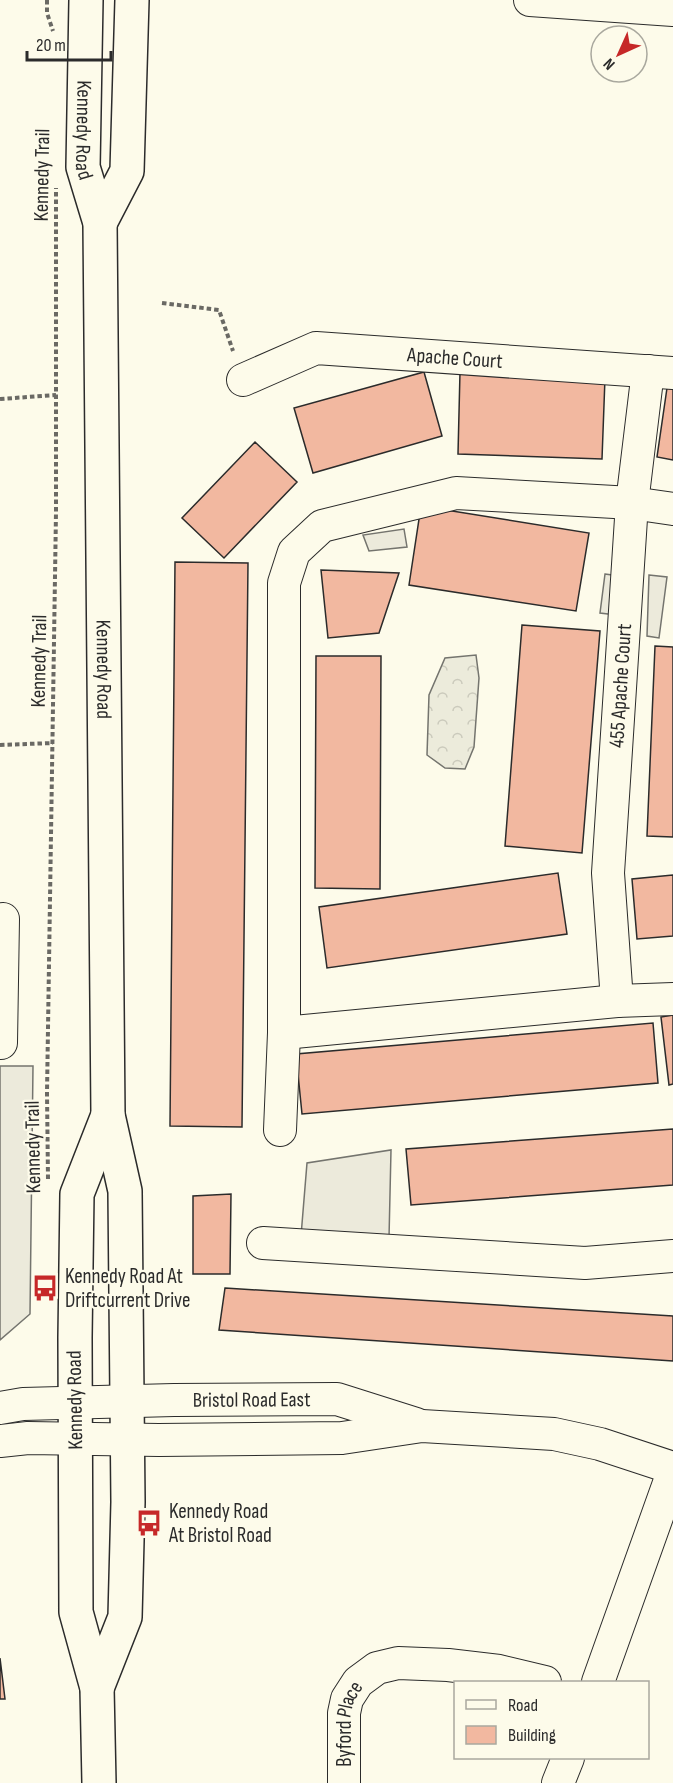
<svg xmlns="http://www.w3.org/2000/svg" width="673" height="1783" font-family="'Sofia Sans Condensed',sans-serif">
<defs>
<pattern id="forest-crowns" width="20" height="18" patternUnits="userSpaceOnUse" patternTransform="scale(1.5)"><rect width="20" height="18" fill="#ecebdb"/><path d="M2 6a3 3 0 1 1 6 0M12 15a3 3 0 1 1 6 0" fill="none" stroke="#cbcabc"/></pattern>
</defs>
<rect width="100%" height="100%" fill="#fdfbea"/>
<path fill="url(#forest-crowns)" stroke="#74746e" stroke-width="1.5" d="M476 655 479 678 474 747 465 769 445 768 427 755 429 695 445 658Z"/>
<path fill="#eceadb" stroke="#74746e" stroke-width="1.5" d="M404 529 407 547 369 551 363 535Z
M605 574 619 576 616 615 600 613Z
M649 575 667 577 659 638 647 636Z
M0 1066H33L30 1314 0 1340Z
M391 1150 389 1238 301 1236 307 1163Z"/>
<path fill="#f2b8a0" stroke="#2b2b2b" stroke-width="1.5" d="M424 372 442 436 313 473 294 408Z
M460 372 605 378 602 459 458 454Z
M667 388 673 389V460L657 457Z
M255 442 297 482 224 558 182 518Z
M421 506 589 533 576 611 409 585Z
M175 562 248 563 242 1127 170 1126Z
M321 570 399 573 379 633 328 638Z
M522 625 600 631 582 853 505 846Z
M655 646 673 647V837L647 836Z
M316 656H381L380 889 315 888Z
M558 873 567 934 327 968 319 907Z
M673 875V936L637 939 632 879Z
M673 1015V1084L669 1085 661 1017Z
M653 1023 658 1083 302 1114 296 1054Z
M673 1129V1185L411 1205 406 1149Z
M231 1194 230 1274H193V1196Z
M225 1288 673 1316V1361L219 1330Z
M0 1658 5 1699H0Z"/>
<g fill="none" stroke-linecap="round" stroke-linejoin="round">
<g stroke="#2b2b2b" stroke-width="34">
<g id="minor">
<path d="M530 0 673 10"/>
<path id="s1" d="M243 380 316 348 673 373"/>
<path id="s2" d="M617 1001 608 873 632 503 648 371"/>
<path d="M284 1033 617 1001 673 999"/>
<path d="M1 1043 3 919"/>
<path d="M280 1130 284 1033V583L294 552 322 526 456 493 632 503 673 509"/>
<path d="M263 1243 585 1263 673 1256"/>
<path id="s3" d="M0 1408 23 1404 174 1400 337 1399 416 1424"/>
<path d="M0 1441 28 1438 159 1440 342 1438 422 1426 554 1434 600 1444 673 1468"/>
<path d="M598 1682 673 1472"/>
<path id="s4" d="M344 1783V1713L347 1699 358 1682 377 1668 398 1663 448 1665 499 1671 545 1682"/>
<path d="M558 1783 568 1758"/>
</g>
</g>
<g stroke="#2b2b2b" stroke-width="36">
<g id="major">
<path id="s5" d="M86 0 83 167 100 223 108 1115 125 1191 128 1502 125 1617 97 1688"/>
<path d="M100 223 127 171 132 0"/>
<path d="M99 1783 97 1688 76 1612 75 1338 77 1194 108 1115"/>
</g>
</g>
<path stroke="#6a6964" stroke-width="4" stroke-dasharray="4.5 3" stroke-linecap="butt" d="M47 0V13L53 31
M162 303 219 310 233 351
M0 399 56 395
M0 745 53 743
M48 1179 47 1093 56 512V188"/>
<use href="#minor" stroke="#fdfbea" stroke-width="32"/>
<use href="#major" stroke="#fdfbea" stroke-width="33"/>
</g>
<defs>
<g id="bus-bare" transform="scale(2.07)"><path d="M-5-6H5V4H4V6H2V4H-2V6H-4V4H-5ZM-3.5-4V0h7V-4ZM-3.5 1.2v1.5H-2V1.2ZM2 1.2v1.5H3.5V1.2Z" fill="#c62828" stroke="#fdfbea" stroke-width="2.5" paint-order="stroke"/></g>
</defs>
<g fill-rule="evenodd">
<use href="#bus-bare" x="45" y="1288"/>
<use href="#bus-bare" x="149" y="1523"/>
</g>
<g text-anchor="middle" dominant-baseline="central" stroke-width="4.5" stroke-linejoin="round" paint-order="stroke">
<g font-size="21" fill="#2b2b2b" stroke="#fdfbea">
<text stroke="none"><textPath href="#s5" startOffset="130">Kennedy Road</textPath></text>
<text transform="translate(42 175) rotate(-89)">Kennedy Trail</text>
<text stroke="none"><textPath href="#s1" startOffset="219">Apache Court</textPath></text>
<text transform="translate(39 661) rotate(-89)">Kennedy Trail</text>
<text stroke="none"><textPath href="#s5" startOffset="672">Kennedy Road</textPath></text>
<text stroke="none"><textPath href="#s2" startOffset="316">455 Apache Court</textPath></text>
<text transform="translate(33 1147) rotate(-91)">Kennedy Trail</text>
<text stroke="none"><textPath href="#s3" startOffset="252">Bristol Road East</textPath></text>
<text transform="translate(75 1400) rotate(-91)">Kennedy Road</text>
<text stroke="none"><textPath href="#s4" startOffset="60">Byford Place</textPath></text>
</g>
<g font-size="21" fill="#2b2b2b" stroke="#fdfbea" text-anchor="start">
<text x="65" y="1276">Kennedy Road At<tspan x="65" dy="24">Driftcurrent Drive</tspan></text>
<text x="169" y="1511">Kennedy Road<tspan x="169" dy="24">At Bristol Road</tspan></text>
</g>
</g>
<rect x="454" y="1681" width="195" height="78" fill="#fdfbea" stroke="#a9a89e" stroke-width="1.5"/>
<rect x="466" y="1700" width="30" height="9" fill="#fdfbea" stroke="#a9a89e" stroke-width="1.5"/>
<text x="508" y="1711" font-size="18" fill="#2b2b2b">Road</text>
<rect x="466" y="1726" width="30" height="18" fill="#f2b8a0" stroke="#a9a89e" stroke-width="1.5"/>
<text x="508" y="1741" font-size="18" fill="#2b2b2b">Building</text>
<g transform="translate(619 54) rotate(225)"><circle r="28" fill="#fdfbea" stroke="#a9a89e" stroke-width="1.5"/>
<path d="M0-4.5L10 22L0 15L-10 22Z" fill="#c62828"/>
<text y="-9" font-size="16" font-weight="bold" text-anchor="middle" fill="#2b2b2b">N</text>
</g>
<path d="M27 51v9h84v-9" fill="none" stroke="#2b2b2b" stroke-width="3"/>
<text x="36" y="51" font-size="18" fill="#2b2b2b" stroke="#fdfbea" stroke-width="4.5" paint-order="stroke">20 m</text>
</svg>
